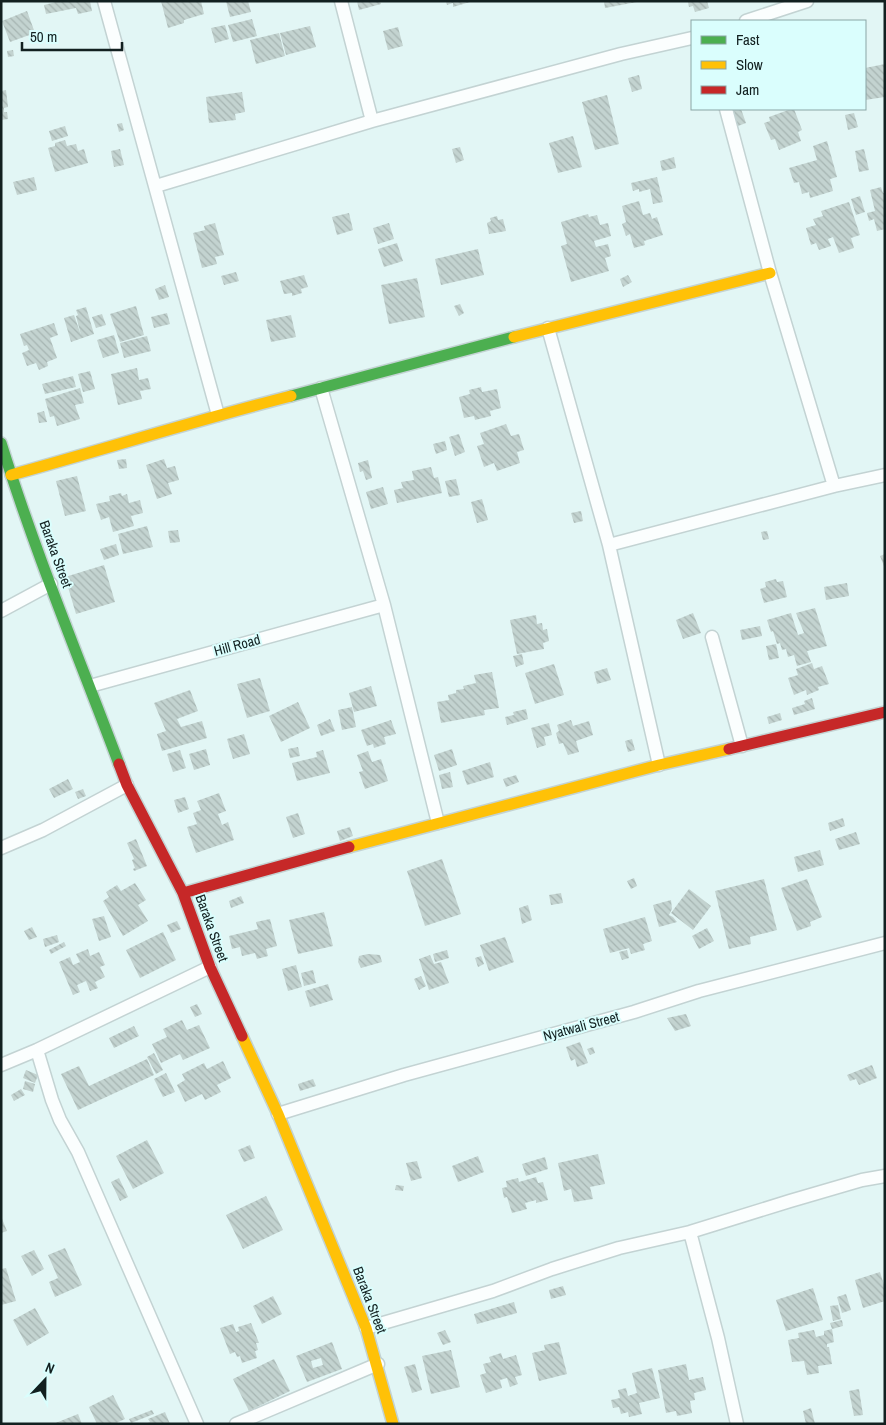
<svg xmlns="http://www.w3.org/2000/svg" width="886" height="1425" font-family="'Archivo Narrow',sans-serif">
<defs>
<pattern id="building-back-hatch" width="6" height="6" patternUnits="userSpaceOnUse" patternTransform="scale(1.25)"><rect width="6" height="6" fill="#c3d3d0"/><path d="M-1 5l2 2M0 0l6 6M5-1l2 2" fill="none" stroke="#a6b5b2"/></pattern>
</defs>
<rect width="100%" height="100%" fill="#e2f6f5"/>
<path fill="url(#building-back-hatch)" fill-rule="evenodd" d="M60 1H90L92 11 78 14 76 8 46 14 44 5Z
M161 1H201L204 14 184 20V23L168 28Z
M226 1H248L251 12 230 17Z
M357 1H380L381 4 359 10Z
M446 1H470V2L453 7V3L447 5Z
M604 1H637V2L605 8Z
M691 1H707L709 8 695 12 693 6 689 7 688 2Z
M27 11 35 33 10 42 2 21Z
M252 19 257 36 233 42 228 25Z
M225 25 229 39 215 43 211 28Z
M310 26 316 47 286 55 280 33Z
M398 27 403 46 388 50 383 31Z
M279 33 285 56 256 64 250 40Z
M13 50 14 56 8 57 7 51Z
M885 64V97L865 100V68Z
M639 75 642 89 632 92 628 78Z
M6 90 8 107 4 108V112H7L8 119 1 120V91Z
M242 92 245 112 235 114 236 120 209 123 206 97Z
M607 95 619 144 595 150 582 102Z
M738 109H741L746 123 738 126 732 111Z
M791 109H794L802 130 798 132 801 141 779 150 775 139 771 140 764 123 770 121 769 117Z
M854 113 858 127 848 130 845 115Z
M122 123 124 130 119 132 117 124Z
M65 126 68 136 52 141 49 131Z
M573 136 582 167 558 173 549 143Z
M65 140 67 146 76 144 78 151 84 149 88 163 55 172 48 148 55 146V143Z
M827 141 837 177 830 179 833 191 810 198 809 192 802 194 799 182 794 183 789 168 817 160 813 146Z
M460 147 464 160 456 163 452 149Z
M120 149 124 165 114 167 111 151Z
M864 149 869 170 859 172 855 151Z
M674 157 676 168 662 171 660 161Z
M34 177 37 190 17 195 13 182Z
M657 177 663 202 653 204 650 189 639 192V189L633 191 631 183Z
M881 187 883 193H885V229L877 231 874 219 869 221 867 213 875 211 870 190Z
M860 196 865 212 856 215 851 199Z
M639 201 643 215 650 213 652 219 657 217 663 235 644 241 645 245 634 248 630 234 626 236 622 224 626 222 622 206Z
M849 202 860 235 851 238 854 248 839 253 833 237 828 239 831 246 819 250 816 243 811 245 806 228 816 225 813 219 823 216 821 211Z
M349 213 353 230 337 235 332 217Z
M588 214 589 217 597 215 600 225 608 223 611 236 594 241 596 247 608 244 611 256 605 258 609 271 571 282 561 246 567 244 561 222Z
M497 216 498 220 503 219 506 231 489 234 487 223 491 221 490 218Z
M215 223 224 255 215 257 217 264 202 268 193 233 205 230 204 226Z
M389 223 394 239 378 244 373 228Z
M397 243 403 261 384 267 378 249Z
M478 249 484 275 441 285 435 259Z
M236 272 239 281 224 285 221 276Z
M304 275 308 287 301 289 302 293 292 296V293L284 294 280 281Z
M628 275 632 282 623 287 620 279Z
M417 278 425 317 389 324 381 285Z
M165 285 169 297 159 300 155 289Z
M460 304 464 313 459 316 454 306Z
M136 306 144 335 120 342 110 314Z
M86 307 94 334 71 342 64 318 74 315 81 335 76 316 78 315 76 310Z
M167 313 170 324 154 328 151 317Z
M102 314 106 325 96 328 92 317Z
M291 315 296 337 271 342 266 320Z
M54 323 58 335 50 338 57 358 47 362 48 366 39 370 36 363 27 366 22 353 29 350 27 345 24 346 20 334Z
M114 335 119 353 103 358 97 340Z
M147 336 151 351 124 358 120 343Z
M137 368 139 380 148 378 151 389 140 391 142 399 118 405 111 374Z
M90 371 95 389 83 392 78 374Z
M73 376 76 387 45 394 42 384Z
M481 387 482 392 497 389 501 408 490 411 491 416 475 420 474 416 464 418 459 397 470 394 469 390Z
M80 388 84 403 75 405 80 419 57 426 54 416 50 417 45 399Z
M44 411 47 422 39 423 37 413Z
M506 424 511 436 519 434 524 450 517 452 520 463 497 471 494 463 484 467 477 446 484 444 480 433Z
M459 434 465 452 455 456 449 437Z
M445 441 447 450 436 454 433 444Z
M126 459 127 468 119 469 117 460Z
M164 459 167 468 175 466 179 480 168 483 172 494 157 499 146 465Z
M368 460 372 478 366 480 363 471 360 472 358 463Z
M431 467 434 478 438 477 442 493 397 503 394 490 403 488 401 482 414 480 412 471Z
M77 476 86 511 65 516 56 481Z
M456 479 460 495 449 497 445 481Z
M383 487 388 504 371 509 366 492Z
M121 493 122 496 127 494 129 503 140 500 143 513 131 516 134 526 113 532 109 517 101 520 96 504 110 501 109 496Z
M482 499 488 520 477 523 471 502Z
M581 511 583 521 574 523 571 513Z
M147 526 153 547 123 554 118 534Z
M178 530 180 542 170 543 168 531Z
M767 531 769 539 763 540 761 532Z
M116 544 119 555 104 560 100 549Z
M885 554V569L880 556Z
M104 565 115 602 76 614 65 577Z
M776 579 777 582 783 581 787 597 764 603 760 589 766 587 765 582Z
M847 583 849 596 826 600 824 587Z
M815 608 827 646 807 651 811 662 797 666 794 655 788 657 786 649 782 650 780 643 777 644 773 631 771 632 767 620 791 613 798 635 804 633 796 613Z
M693 613 701 633 683 639 676 620Z
M536 615 537 624 542 623 543 630 547 629 549 641 543 643 544 649 517 654 510 620Z
M760 626 762 636 742 640 740 630Z
M776 644 779 658 769 660 766 646Z
M522 654 524 664 516 667 513 656Z
M812 663 814 669 822 666 829 684 818 687 819 690 807 695 806 690 794 695 788 678 798 675 796 669Z
M554 664 564 695 535 704 525 673Z
M607 668 611 680 597 684 594 672Z
M492 672 499 708 484 710 485 715 441 723 437 702 449 700 448 695 456 693V690L464 689 463 686 476 683 474 675Z
M260 678 270 711 247 718 237 684Z
M371 686 377 706 354 712 349 693Z
M190 690 198 711 177 719 181 727 202 721 207 738 162 751 157 734 166 731 154 703Z
M812 698 815 709 794 715 792 708 805 704 804 701Z
M298 702 310 728 281 742 269 716Z
M352 707 356 727 342 730 338 710Z
M526 709 528 719 507 725 505 717 514 715 513 712Z
M780 713 782 720 769 724 767 717Z
M330 719 335 731 321 736 317 725Z
M391 720 396 734 384 737 386 744 374 748 373 744 367 746 361 730Z
M571 720 573 726 589 721 593 735 576 741 579 752 568 755 563 743 559 744 556 733 559 731 557 725Z
M549 723 552 735 544 737 546 745 537 748 531 728Z
M244 734 250 754 233 759 227 739Z
M632 739 635 750 628 752 625 741Z
M298 747 300 756 290 758 288 749Z
M206 749 210 765 194 770 189 754Z
M452 749 457 765 439 771 434 755Z
M180 750 186 768 173 772 167 754Z
M323 750 330 773 297 781 292 763 317 757 316 752Z
M368 751 372 762 381 759 388 781 365 789 359 772 363 771 357 755Z
M490 762 494 777 467 785 462 771Z
M450 772 453 787 442 789 439 775Z
M516 775 519 782 506 787 503 779Z
M68 779 73 789 54 798 49 789Z
M83 789 86 796 78 799 75 792Z
M219 793 226 811 218 814 222 825 228 822 234 840 196 853 187 827 197 824 193 813 201 810 197 801Z
M185 797 189 809 178 813 174 800Z
M298 813 305 834 293 838 286 817Z
M843 818 845 826 830 831 828 823Z
M350 827 353 836 340 841 337 831Z
M856 832 860 844 839 850 835 839Z
M136 839 147 866 134 871 133 869 135 868 132 860 134 859 127 843Z
M820 850 824 865 798 872 794 857Z
M442 859 461 914 425 926 407 871Z
M634 878 637 886 631 889 627 881Z
M764 879 777 930 750 937 751 944 729 949 715 891Z
M807 879 822 917 810 922 811 926 797 931 781 888Z
M135 883 146 900 138 905 148 921 123 936 103 901 109 897 106 892 117 885 121 891Z
M689 889 711 906 693 930 671 913Z
M561 893 563 903 551 905 549 895Z
M241 896 244 903 231 908 229 901Z
M671 900 672 909 669 915 673 917 677 922 659 927 653 905Z
M528 905 532 920 522 924 519 908Z
M324 912 333 946 298 954 289 920Z
M104 916 111 937 99 941 92 919Z
M645 917 652 941 643 944 645 950 631 954 629 948 610 953 603 929Z
M270 919 277 946 266 949 268 956 257 959 255 953 242 956 240 947 232 949 229 936 258 929 256 922Z
M177 921 181 929 171 933 167 925Z
M32 927 37 937 29 940 24 931Z
M707 928 714 941 699 949 692 936Z
M163 932 176 960 140 978 126 950Z
M57 935 59 942 45 947 43 939Z
M505 937 514 962 489 971 480 945Z
M64 942 66 946 51 954 49 950Z
M88 949 90 956 99 952 105 965 100 967 105 977 95 982 98 988 90 991 86 981 77 985 80 992 73 995 59 962 70 957 73 965 80 962 76 954Z
M447 950 449 958 435 962 433 954Z
M627 950 629 958 622 960 619 952Z
M368 954 380 955 382 962 361 968 358 962 359 956Z
M430 955 434 964 441 962 449 983 429 990 419 959Z
M481 956 484 964 478 967 475 958Z
M296 965 302 987 288 991 282 969Z
M313 970 316 983 304 986 301 973Z
M421 976 426 986 419 990 414 979Z
M328 984 333 1000 310 1007 305 991Z
M197 1004 202 1014 195 1017 190 1007Z
M686 1014 691 1026 675 1031 667 1018Z
M182 1020 187 1030 199 1025 210 1048 183 1060 180 1054 161 1063 152 1044 167 1037 163 1029Z
M134 1026 139 1036 114 1048 109 1038Z
M580 1042 588 1063 577 1067 575 1059 571 1061 566 1047Z
M593 1047 595 1053 590 1055 587 1049Z
M154 1053 163 1070 156 1074 147 1057Z
M147 1059 154 1075 78 1110 61 1074 79 1066 89 1086Z
M223 1061 231 1078 217 1085 221 1092 205 1100 202 1094 185 1102 177 1085 185 1080 182 1074 204 1063 207 1069Z
M872 1065 877 1078 859 1085 856 1079 850 1081 847 1075Z
M26 1070 38 1075 35 1083 23 1078Z
M166 1073 175 1092 163 1097 154 1079Z
M313 1079 316 1086 300 1091 298 1084Z
M25 1081 35 1084 33 1092 23 1089Z
M21 1089 25 1095 14 1101 11 1095Z
M147 1140 164 1173 133 1189 116 1156Z
M250 1145 255 1158 244 1162 238 1150Z
M598 1154 605 1184 590 1187 593 1199 574 1202 571 1189 564 1191 558 1163Z
M478 1156 484 1172 458 1182 452 1166Z
M545 1157 548 1169 526 1176 522 1164Z
M417 1161 422 1178 411 1181 406 1163Z
M536 1177 538 1183 543 1182 548 1200 536 1203V1200L525 1203 527 1209 512 1213 507 1197 504 1198 502 1188 507 1187 506 1181 518 1178 519 1182Z
M119 1178 128 1197 120 1201 111 1182Z
M396 1185 404 1186 403 1191 395 1190Z
M266 1196 283 1230 243 1249 226 1215Z
M1 1216 7 1231 1 1233Z
M65 1248 82 1285 55 1297 49 1282 58 1278 48 1255Z
M34 1250 44 1269 32 1276 21 1256Z
M6 1268 16 1301 1 1305V1269Z
M880 1272 885 1288V1301L863 1308 855 1280Z
M563 1286 566 1295 551 1299 549 1290Z
M813 1288 823 1320 786 1331 776 1300Z
M846 1294 851 1310 842 1313 837 1297Z
M273 1296 282 1314 262 1324 253 1306Z
M514 1302 517 1313 477 1324 474 1314Z
M838 1305 841 1319 833 1321 830 1306Z
M35 1308 49 1333 27 1346 13 1320Z
M842 1320 843 1326 832 1329 830 1323Z
M251 1323 259 1343H256L258 1350 255 1351 257 1358 242 1363 240 1356 237 1357 235 1352 230 1354 220 1328 233 1324 236 1332 239 1331 238 1327Z
M832 1329 834 1342 827 1344V1347H829L832 1364 818 1366 819 1373 807 1375 804 1361 792 1362 788 1340 799 1338 798 1333 814 1330 816 1337 824 1335V1331Z
M445 1330 451 1342 443 1345 437 1333Z
M332 1342 342 1369 307 1382 296 1356ZM321 1358 323 1365 313 1368 311 1361Z
M559 1342 567 1374 539 1381 532 1353 545 1350 544 1345Z
M451 1350 460 1387 431 1394 422 1356Z
M501 1353 503 1359 516 1355 522 1375 515 1377 518 1384 510 1387 507 1378 500 1380 502 1388 486 1393 480 1375 486 1373 483 1364 491 1362 489 1357Z
M274 1359 290 1391 249 1411 233 1379Z
M415 1364 422 1390 412 1393 404 1367Z
M686 1364 689 1380 703 1377 706 1390 694 1393 695 1400 690 1401 692 1413 677 1416 676 1411 666 1413 658 1370Z
M652 1368 660 1398 639 1403 642 1414 629 1417 628 1412 621 1414 619 1407 613 1408 611 1400 620 1398 618 1390 626 1388 628 1396 637 1393 632 1373Z
M859 1389 863 1415 854 1416 849 1391Z
M113 1395 125 1419 114 1424H97L89 1407Z
M811 1408 815 1424H806L803 1411Z
M152 1410 154 1414 131 1423 129 1419Z
M165 1412 170 1424H146L150 1422 148 1419Z
M78 1414 82 1424H53Z"/>
<g fill="none" stroke-linecap="round" stroke-linejoin="round">
<g stroke="#c3d3d3" stroke-width="15">
<path id="street" d="M104 1 218 415
M341 1 372 121
M746 21 807 1
M726 109 770 273 834 486
M156 186 372 121 621 54 692 38
M548 328 609 545 659 765
M321 388 384 605 438 823
M609 545 834 486 885 475
M1 611 51 584
M712 637 742 746
M90 686 384 605
M1 848 43 830 127 785
M37 1050 52 1100 60 1120 78 1152 197 1424
M1 1065 37 1050 210 967
M278 1114 404 1075 634 1012 699 991 885 943
M690 1232 718 1338 737 1424
M366 1328 493 1291 552 1269 619 1248 690 1232 790 1201 862 1180 885 1176
M236 1424 378 1364"/>
</g>
<g stroke="#c3d3d3" stroke-width="14">
<path id="fast" d="M291 396 514 337
M1 443C35 552 79 658 119 764"/>
</g>
<g stroke="#c3d3d3" stroke-width="14">
<path id="slow" d="M514 337 770 273
M11 475C105 449 197 420 291 396
M349 847 659 765 729 749
M242 1036 278 1114 366 1328 393 1424"/>
</g>
<g stroke="#c3d3d3" stroke-width="14">
<path id="jam" d="M729 749 885 712
M119 764 127 785 183 893 210 967 242 1036
M183 893 349 847"/>
</g>
<use href="#street" stroke="#fbfefe" stroke-width="12"/>
<use href="#fast" stroke="#4caf50" stroke-width="11"/>
<use href="#slow" stroke="#ffc107" stroke-width="11"/>
<use href="#jam" stroke="#c62828" stroke-width="11"/>
</g>
<g text-anchor="middle" dominant-baseline="central" stroke-width="4" stroke-linejoin="round" paint-order="stroke">
<g font-size="14" fill="#122020" stroke="#dafefd">
<text transform="translate(56 554) rotate(70)">Baraka Street</text>
<text transform="translate(237 645) rotate(-15)">Hill Road</text>
<text transform="translate(212 928) rotate(70)">Baraka Street</text>
<text transform="translate(581 1026) rotate(-15)">Nyatwali Street</text>
<text transform="translate(370 1300) rotate(69)">Baraka Street</text>
</g>
</g>
<rect width="886" height="1425" fill="none" stroke="#122020" stroke-width="5"/>
<rect x="691" y="20" width="175" height="90" fill="#dafefd" stroke="#8aa5a5"/>
<rect x="701" y="36" width="25" height="8" fill="#4caf50" stroke="#8aa5a5"/>
<text x="736" y="45" font-size="15" fill="#122020">Fast</text>
<rect x="701" y="61" width="25" height="8" fill="#ffc107" stroke="#8aa5a5"/>
<text x="736" y="70" font-size="15" fill="#122020">Slow</text>
<rect x="701" y="86" width="25" height="8" fill="#c62828" stroke="#8aa5a5"/>
<text x="736" y="95" font-size="15" fill="#122020">Jam</text>
<g transform="translate(45 1380) rotate(22)" stroke="#dafefd" stroke-width="4" paint-order="stroke">
<path d="M0-4L9 19L0 12L-9 19Z" fill="#122020"/>
<text y="-8" font-size="14" font-weight="bold" text-anchor="middle" fill="#122020">N</text>
</g>
<path d="M22 42v8h100v-8" fill="none" stroke="#122020" stroke-width="2.5"/>
<text x="30" y="42" font-size="15" fill="#122020" stroke="#dafefd" stroke-width="4" paint-order="stroke">50 m</text>
</svg>
